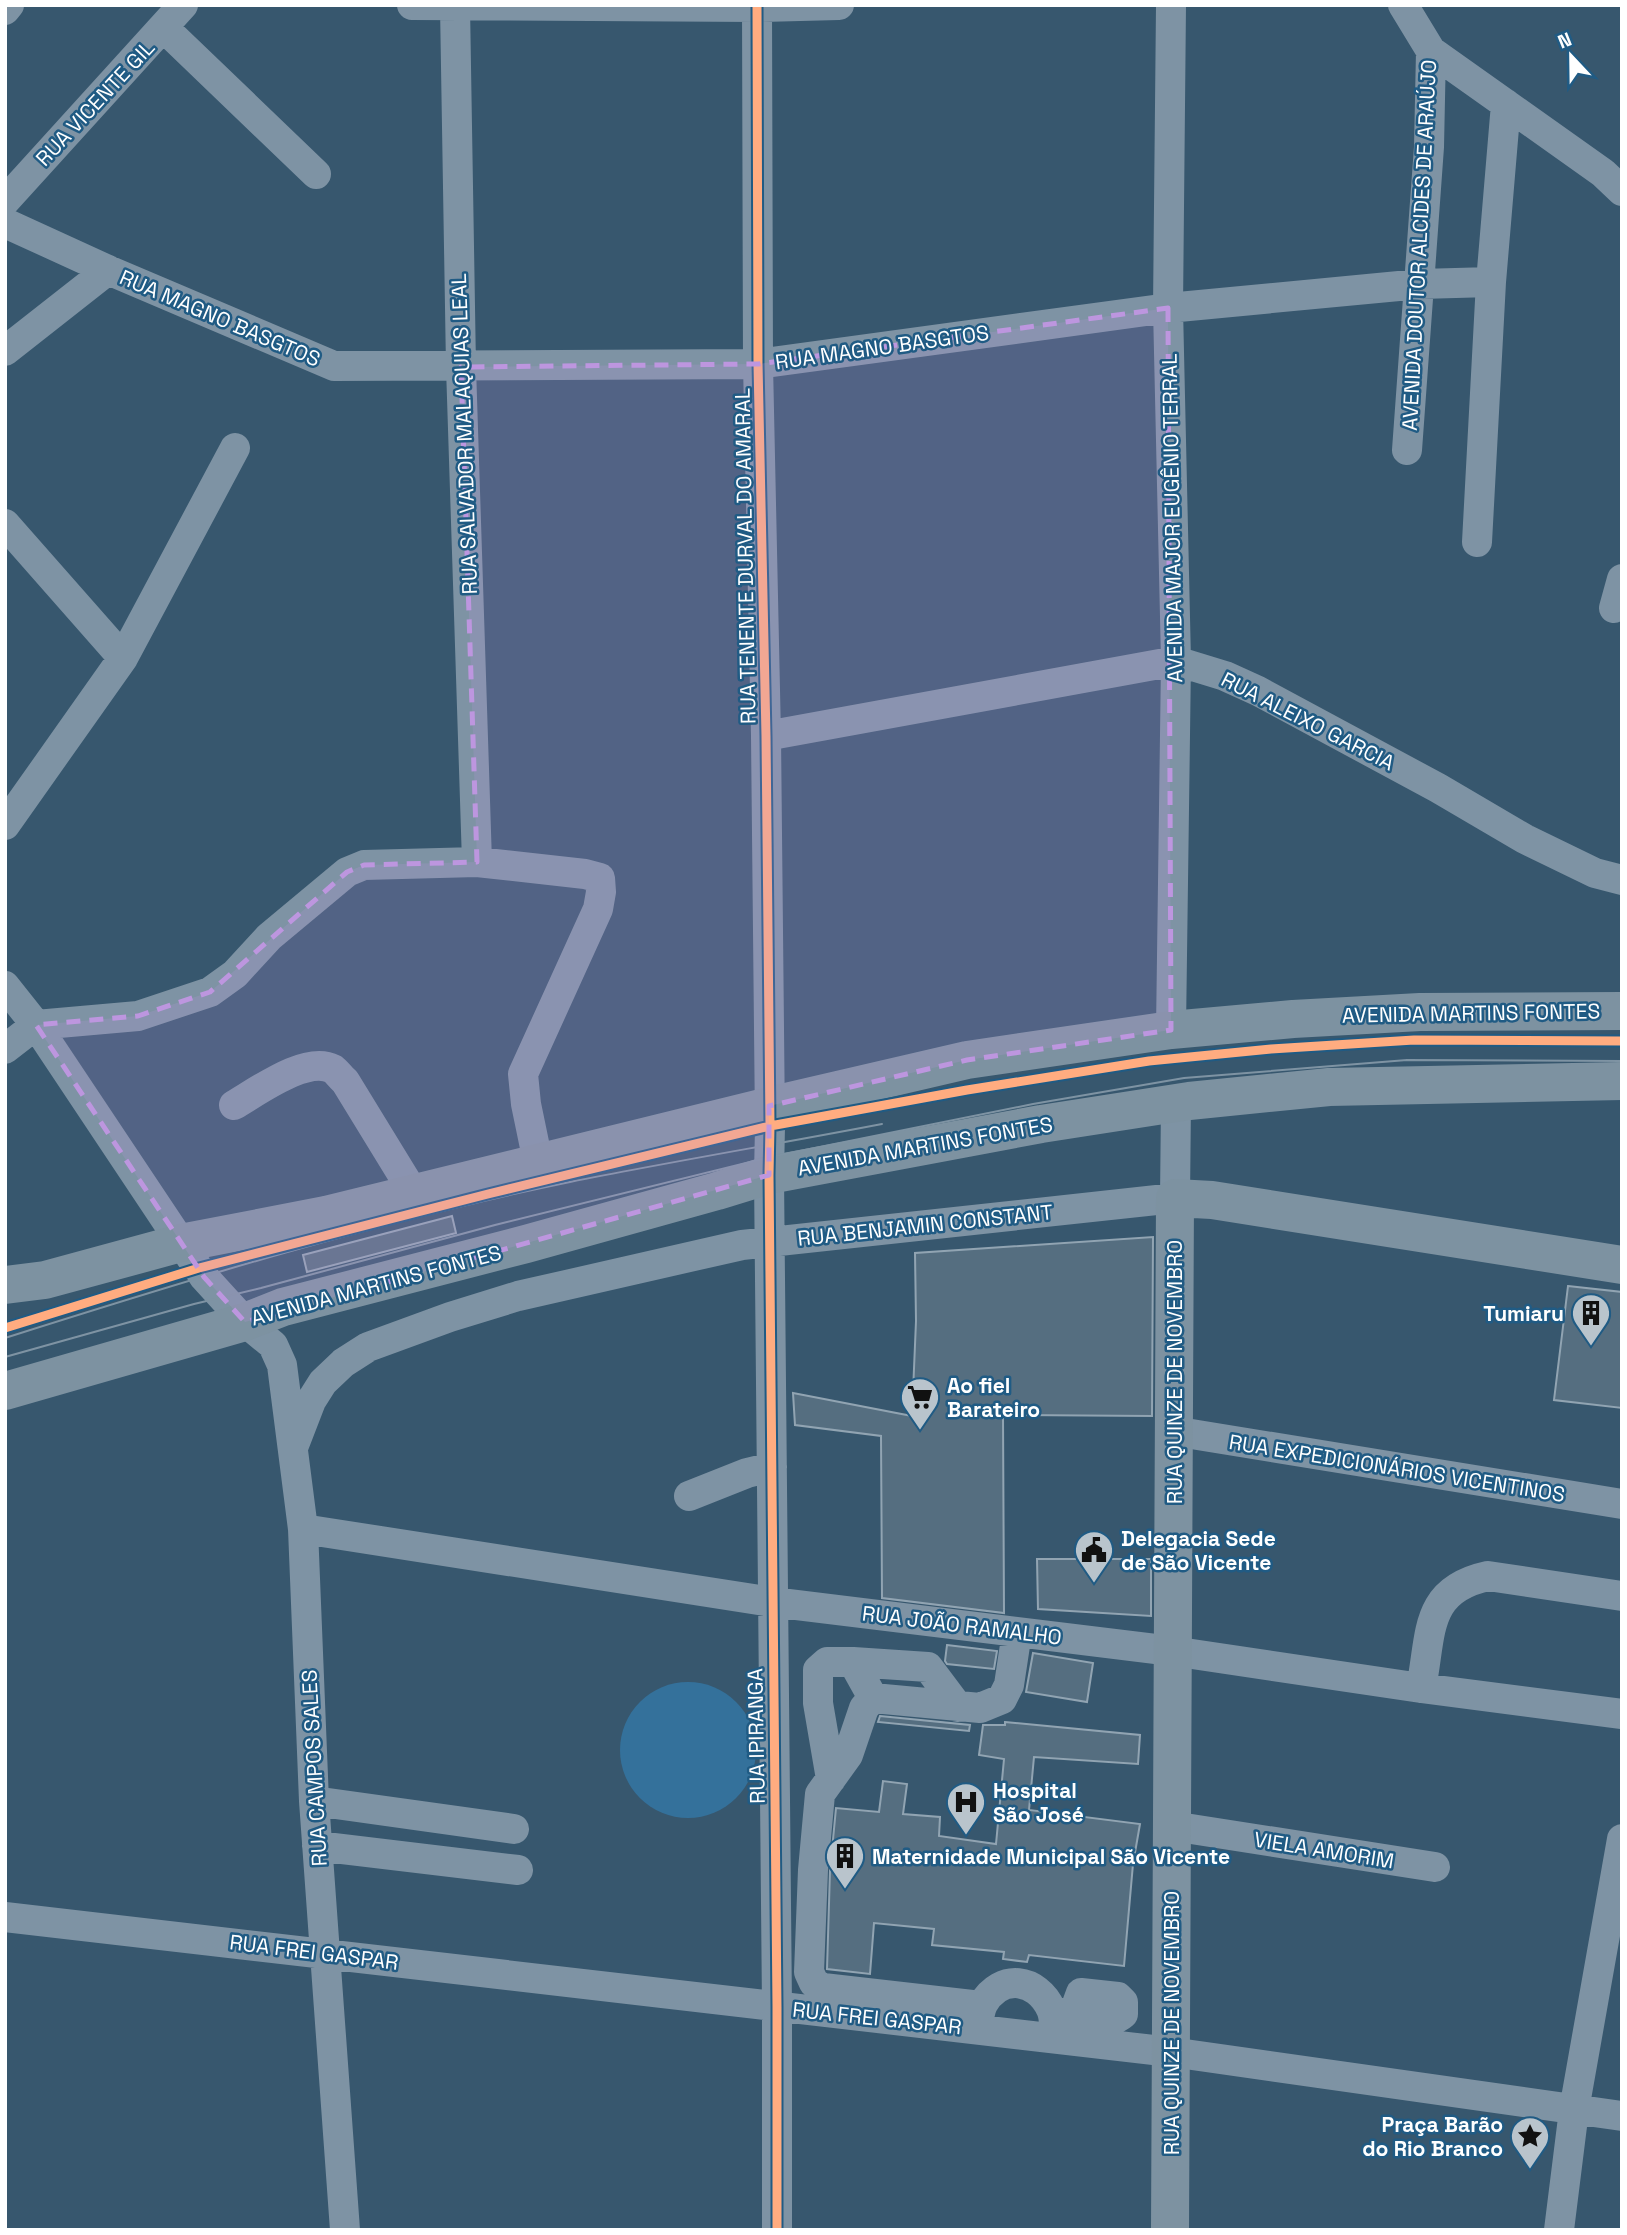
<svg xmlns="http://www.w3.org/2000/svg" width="1627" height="2235" font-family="'Space Grotesk',sans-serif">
<rect width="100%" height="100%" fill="#37576e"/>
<path fill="#34719b" d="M620 1750a68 68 0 1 1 136 0a68 68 0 1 1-136 0Z"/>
<path fill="#556e80" stroke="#91a4b2" stroke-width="2" d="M452 1216 456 1233 307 1272 303 1255Z
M1153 1237 1152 1416 1003 1415 1004 1613 882 1598 881 1436 795 1425 793 1393 912 1416 916 1321 915 1253Z
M1568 1286 1622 1292V1408L1554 1400Z
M1037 1559H1151V1616L1038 1609Z
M947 1645 997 1651 994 1669 947 1664 945 1661Z
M1033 1653 1093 1663 1087 1702 1026 1692Z
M880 1716 970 1725 969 1731 878 1722Z
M1005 1722 1140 1735 1138 1764 1034 1757 1029 1810 1140 1824 1133 1864 1124 1966 1029 1955 1027 1962 1003 1959 1004 1952 932 1945 934 1929 874 1923 870 1974 827 1969 830 1871 836 1808 879 1812 883 1781 907 1784 903 1814 940 1817 939 1836 996 1844 1004 1759 979 1755 983 1725H1005Z"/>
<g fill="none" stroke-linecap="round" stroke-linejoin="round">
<path stroke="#7e93a4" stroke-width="30" d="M412 5 757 7 839 5
M757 5 758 364 766 736 770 1126 769 1175 777 2007V2230
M1403 5 1431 51 1429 147 1407 450
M455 6 461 367 477 862
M5 10 9 5
M164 28 316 174
M1431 51 1603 173 1622 191
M5 201 183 5
M5 223 108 270 334 366 758 364 1168 308 1420 284 1491 282
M5 351 108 270
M5 524 123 658
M1477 542 1491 282 1506 104
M1614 608 1622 579
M766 736 1176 661 1225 676 1258 691 1438 788 1525 839 1595 873 1622 880
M5 825 123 658 235 448
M5 986 36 1025 204 1277 245 1322 273 1345 282 1365 303 1529 314 1801 345 2230
M1171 1030 1176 661 1168 308 1171 5
M5 1049 36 1025 138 1016 210 992 235 974 269 937 347 872 364 865 477 862 585 874 600 878 601 892 598 909 523 1074 526 1104 538 1162
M234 1105C257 1092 306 1055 333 1069 337 1072 341 1078 345 1081L413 1192
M1173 1431 1622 1504
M294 1445 311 1401 323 1382 343 1363 368 1347 450 1317 518 1296 742 1245 1175 1198 1176 1102
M689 1496 747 1473 772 1467
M303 1529 772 1602 1172 1651 1421 1688 1622 1714
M853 1662 928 1667 958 1707
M1421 1688C1432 1634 1423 1590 1488 1576L1622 1596
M831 1779 818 1703V1670L827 1662H853L873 1698
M314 1801 514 1829
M1172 1826 1435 1867
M317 1846 518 1870
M5 1917 1171 2052 1622 2116
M981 2006 823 1988 814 1983 809 1972 813 1870 820 1794 848 1755 864 1708 873 1698 980 1708 1002 1699 1009 1685 1017 1632
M1052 2011C1072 2015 1106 2029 1123 2014V2002L1118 1997 1081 1993 1073 2015
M978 2025C979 2018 980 2010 983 2004 1001 1973 1037 1978 1051 2009 1054 2015 1054 2024 1055 2031
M1559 2230 1574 2110 1622 1839"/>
<path stroke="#7d92a1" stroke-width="38" d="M5 1285 45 1280 181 1243 326 1215 769 1106 967 1060 1171 1030 1293 1019 1420 1012 1622 1011
M5 1391 245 1322 283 1307 526 1244 717 1191 769 1175 1041 1124 1189 1101 1329 1087 1622 1081
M1170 2230 1175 1198 1212 1200 1622 1265"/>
<path stroke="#7e93a3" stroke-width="2" d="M5 1338C191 1279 379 1221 570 1182 674 1161 778 1144 882 1124
M5 1357 194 1304 261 1288 495 1225 770 1157 1033 1104 1184 1078 1407 1060 1622 1061"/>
<g stroke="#205b84" stroke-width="13">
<path id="cycleway" d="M757 5 758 364 766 736 770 1126 769 1175 777 2007V2230
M5 1328 199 1268 488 1194 770 1126 967 1090 1149 1061 1271 1049 1414 1040 1622 1041"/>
</g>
<use href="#cycleway" stroke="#ffac80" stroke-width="9"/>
</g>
<path fill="#bd96df" fill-opacity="0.2" stroke="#bd96df" stroke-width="5" stroke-dasharray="14 9" stroke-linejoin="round" d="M1168 308 1171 1030 967 1060 769 1106V1175L245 1322 204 1277 36 1025 138 1016 210 992 347 872 364 865 477 862 461 367 758 364Z"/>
<defs>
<g id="building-pin" transform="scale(2.0125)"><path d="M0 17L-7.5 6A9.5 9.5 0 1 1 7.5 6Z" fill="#b9c4cc" stroke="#205b84"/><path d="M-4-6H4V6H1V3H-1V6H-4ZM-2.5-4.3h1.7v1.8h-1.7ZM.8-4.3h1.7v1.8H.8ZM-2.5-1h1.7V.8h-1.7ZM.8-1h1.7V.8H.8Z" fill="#111"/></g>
<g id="supermarket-pin" transform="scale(2.0125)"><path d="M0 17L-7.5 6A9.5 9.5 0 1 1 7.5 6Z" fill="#b9c4cc" stroke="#205b84"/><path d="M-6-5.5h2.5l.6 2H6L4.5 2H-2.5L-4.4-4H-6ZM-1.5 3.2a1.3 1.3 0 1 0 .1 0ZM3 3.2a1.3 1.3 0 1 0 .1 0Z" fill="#111"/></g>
<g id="civic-pin" transform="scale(2.0125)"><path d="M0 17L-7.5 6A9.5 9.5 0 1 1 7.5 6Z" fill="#b9c4cc" stroke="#205b84"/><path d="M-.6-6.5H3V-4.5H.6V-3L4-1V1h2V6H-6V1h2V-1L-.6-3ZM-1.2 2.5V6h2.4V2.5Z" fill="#111"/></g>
<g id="hospital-pin" transform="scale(2.0125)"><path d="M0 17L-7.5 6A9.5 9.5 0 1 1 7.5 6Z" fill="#b9c4cc" stroke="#205b84"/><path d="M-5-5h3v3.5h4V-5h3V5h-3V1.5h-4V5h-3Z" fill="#111"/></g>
<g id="sight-pin" transform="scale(2.0125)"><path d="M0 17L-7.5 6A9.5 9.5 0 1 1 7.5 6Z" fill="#b9c4cc" stroke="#205b84"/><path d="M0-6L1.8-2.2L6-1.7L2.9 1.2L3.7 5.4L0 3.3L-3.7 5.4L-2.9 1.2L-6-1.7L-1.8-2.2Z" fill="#111"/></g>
</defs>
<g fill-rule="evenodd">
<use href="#building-pin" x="1591" y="1313"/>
<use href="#supermarket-pin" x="920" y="1397"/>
<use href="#civic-pin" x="1094" y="1550"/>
<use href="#hospital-pin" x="966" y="1802"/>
<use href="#building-pin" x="845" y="1856"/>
<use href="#sight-pin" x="1530" y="2136"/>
</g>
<g text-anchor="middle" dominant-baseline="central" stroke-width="5" stroke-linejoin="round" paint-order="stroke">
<g font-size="21" fill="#fff" stroke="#205b84">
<text transform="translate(95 103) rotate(-47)">RUA VICENTE GIL</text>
<text transform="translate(1419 245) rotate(-87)">AVENIDA DOUTOR ALCIDES DE ARAÚJO</text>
<text transform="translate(220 318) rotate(23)">RUA MAGNO BASGTOS</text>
<text transform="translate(882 347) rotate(-8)">RUA MAGNO BASGTOS</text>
<text transform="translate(464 434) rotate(-92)">RUA SALVADOR MALAQUIAS LEAL</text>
<text transform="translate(1172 518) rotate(-91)">AVENIDA MAJOR EUGÊNIO TERRAL</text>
<text transform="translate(745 556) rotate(-91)">RUA TENENTE DURVAL DO AMARAL</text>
<text transform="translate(1308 721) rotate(27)">RUA ALEIXO GARCIA</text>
<text transform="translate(1471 1013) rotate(-1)">AVENIDA MARTINS FONTES</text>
<text transform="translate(925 1146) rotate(-10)">AVENIDA MARTINS FONTES</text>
<text transform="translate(925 1225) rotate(-6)">RUA BENJAMIN CONSTANT</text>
<text transform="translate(376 1285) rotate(-15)">AVENIDA MARTINS FONTES</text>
<text transform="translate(1174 1372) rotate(-90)">RUA QUINZE DE NOVEMBRO</text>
<text transform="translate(1397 1468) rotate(9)">RUA EXPEDICIONÁRIOS VICENTINOS</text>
<text transform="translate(962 1625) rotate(7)">RUA JOÃO RAMALHO</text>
<text transform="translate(756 1736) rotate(-91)">RUA IPIRANGA</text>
<text transform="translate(314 1768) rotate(-93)">RUA CAMPOS SALES</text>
<text transform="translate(1324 1850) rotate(9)">VIELA AMORIM</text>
<text transform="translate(314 1952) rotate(7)">RUA FREI GASPAR</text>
<text transform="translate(877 2018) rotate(6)">RUA FREI GASPAR</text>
<text transform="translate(1171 2023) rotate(-90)">RUA QUINZE DE NOVEMBRO</text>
</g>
<g font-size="21" font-weight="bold" fill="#fff" stroke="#205b84" text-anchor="start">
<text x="1564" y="1313" text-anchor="end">Tumiaru</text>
<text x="947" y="1385">Ao fiel<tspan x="947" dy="24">Barateiro</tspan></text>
<text x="1121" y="1538">Delegacia Sede<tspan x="1121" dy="24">de São Vicente</tspan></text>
<text x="993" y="1790">Hospital<tspan x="993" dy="24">São José</tspan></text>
<text x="872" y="1856">Maternidade Municipal São Vicente</text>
<text x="1503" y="2124" text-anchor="end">Praça Barão<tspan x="1503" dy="24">do Rio Branco</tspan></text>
</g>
</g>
<rect width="1627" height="2235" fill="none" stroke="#ffffff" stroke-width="14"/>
<g transform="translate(1571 56) rotate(338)" stroke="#205b84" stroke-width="5" paint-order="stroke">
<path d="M0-5L12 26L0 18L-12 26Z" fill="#ffffff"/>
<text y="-10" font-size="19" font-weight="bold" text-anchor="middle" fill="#ffffff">N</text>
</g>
</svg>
